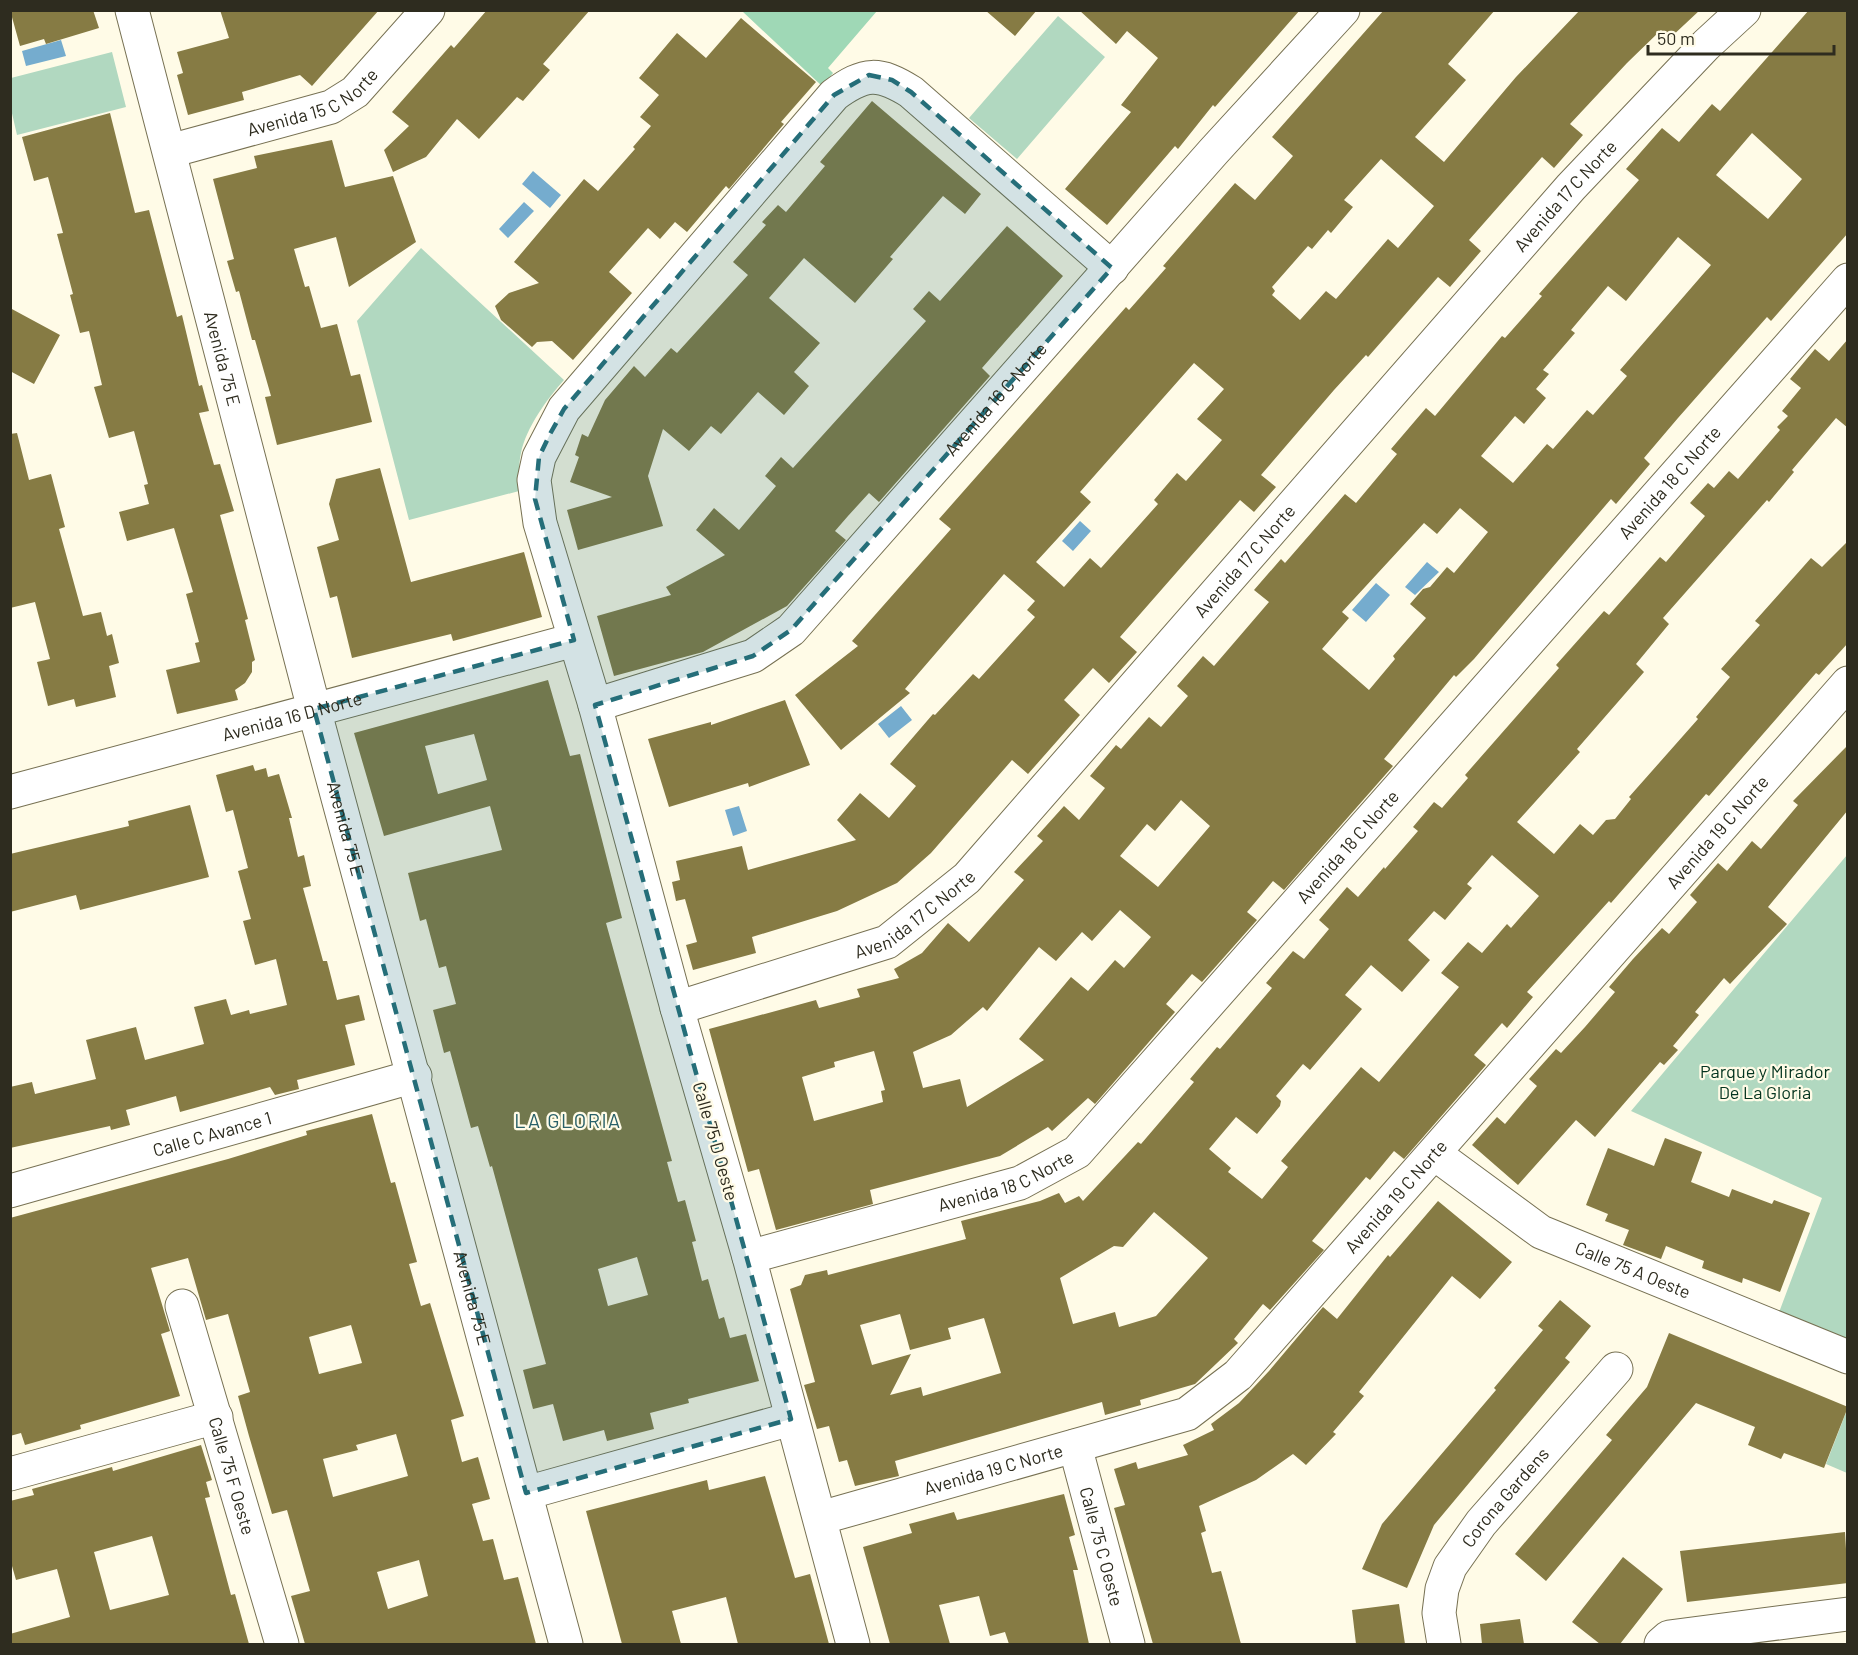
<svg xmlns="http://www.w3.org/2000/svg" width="1858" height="1655" font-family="Barlow,sans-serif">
<rect width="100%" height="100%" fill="#fffbe7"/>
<path fill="#b1d8c0" d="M1058 16 1105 57 1017 159 969 118Z
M112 52 126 107 17 135 11 109V78Z
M421 248 564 380C547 399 526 428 521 453 518 465 520 479 519 491L409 520 357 321Z
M1847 855V1343L1778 1315 1822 1198 1631 1111Z
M1847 1410 1848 1473H1847L1826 1464Z"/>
<path fill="#9fd8b6" d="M742 11H877L828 68 833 73 822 86Z"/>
<path fill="#75acce" d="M61 40 66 56 26 66 22 51Z
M533 171 561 195 550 208 522 184Z
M524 202 534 211 508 238 499 229Z
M1080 521 1091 531 1073 551 1062 541Z
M1427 562 1439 572 1415 595 1405 587Z
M1376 583 1390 595 1366 622 1352 610Z
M901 706 912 720 889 738 878 724Z
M739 806 747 831 733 836 725 810Z"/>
<path fill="#867b44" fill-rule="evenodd" d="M10 10H93L99 28 46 44 44 39 20 46Z
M220 10H379L312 86 300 75 242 92 244 100 188 115 177 75 183 73 177 52 229 38Z
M487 10H590L543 64 550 70 523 101 517 97 479 139 457 119 426 157 393 172 384 150 409 126 392 112 451 45 454 48Z
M985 10H1037L1015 36Z
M1079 10H1300L1215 107 1213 105 1178 149 1175 146 1107 225 1065 189 1131 112 1121 105 1158 58 1127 31 1116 44Z
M1384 10H1495L1448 64 1466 80 1415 137 1444 162 1516 77 1580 10H1700L1669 39 1661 30 1627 63 1570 124 1583 135 1554 168 1542 157 1469 240 1481 251 1450 287 1438 277 1368 357 1366 355 1334 390 1261 475 1276 487 1254 512 1240 500 1120 637 1137 652 1109 683 1093 668 1064 700 1080 715 1028 774 1012 760 931 853 897 883 837 911 752 937 756 953 693 970 686 945 697 942 685 899 676 901 672 882 680 880 676 861 742 846 748 870 856 840 837 820 860 793 889 818 916 786 890 764 933 714 935 715 973 674 979 679 1035 617 1027 610 1035 601 1004 574 905 689 910 693 841 750 795 695 858 646 852 641 951 529 939 519 1126 307 1129 310 1166 268 1163 266 1235 183 1255 200 1293 156 1272 137ZM1381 159 1434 206 1398 248 1388 239 1336 299 1326 291 1300 320 1272 295 1275 291 1272 287 1308 246 1312 249 1328 230 1331 233 1353 207 1344 200ZM1194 363 1224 389 1197 419 1222 440 1186 481 1177 473 1154 500 1158 504 1101 568 1090 558 1064 587 1036 562 1091 502 1080 492Z
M1809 10H1848V233L1771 321 1767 317 1678 418 1644 458 1650 464 1616 504 1611 499 1474 659 1456 677 1454 675 1384 759 1393 766 1284 890 1273 881 1247 912 1257 920 1202 982 1192 974 1166 1004 1175 1012 1095 1104 1088 1098 1052 1131 1048 1127 1000 1156 870 1190 873 1204 776 1230 759 1169 748 1172 709 1029 816 1000 819 1008 860 997 857 989 899 978 894 969 922 953 948 923 969 942 1024 880 1014 872 1043 841 1037 836 1064 806 1079 820 1105 788 1090 776 1116 745 1121 749 1149 717 1161 727 1188 696 1177 686 1203 656 1214 666 1269 602 1254 590 1281 559 1285 563 1345 494 1356 503 1397 454 1391 449 1426 408 1435 416 1502 336 1505 338 1542 296 1539 294 1639 180 1626 169 1662 128 1679 142 1712 104 1720 111ZM1752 133 1802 179 1768 219 1716 175ZM1678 237 1711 265 1620 370 1627 376 1593 415 1587 410 1553 449 1547 444 1513 483 1481 456 1515 416 1524 424 1546 398 1536 389 1549 374 1543 370 1575 333 1571 330 1608 286 1626 301ZM1460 508 1488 532 1454 573 1447 567 1430 587 1423 589 1410 604 1426 618 1393 656 1395 659 1369 690 1322 649 1349 618 1342 612 1424 523 1437 534ZM1181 800 1210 826 1158 887 1120 856 1147 824 1155 831ZM1120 910 1151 937 1124 968 1115 960 1088 991 1071 977 1019 1039 1044 1060 967 1107 960 1079 923 1088 913 1052 951 1035 983 1007 987 1011 1039 947 1056 961 1082 932 1092 941ZM874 1051 885 1090 881 1091 883 1102 814 1121 802 1077 835 1067 834 1062Z
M741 18 816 82 781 122 784 124 729 189 726 186 687 232 675 222 660 239 648 228 609 272 632 293 573 360 552 341 537 342 532 347 501 320 495 306 509 293 539 283 514 262 584 179 598 191 635 149 633 147 651 126 640 117 659 95 639 78 677 33 706 58Z
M872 101 981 194 965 214 943 196 890 257 893 259 855 303 804 258 769 298 820 343 794 372 809 386 784 415 758 392 721 434 711 426 689 451 663 429 648 476 663 526 578 550 567 510 612 497 570 482 579 457 575 455 582 434 588 437 605 400 634 366 645 377 671 348 677 353 748 275 733 262 766 225 762 222 778 205 786 212 825 166 820 162Z
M110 113 135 213 149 210 177 317 182 315 199 386 202 385 209 411 199 413 214 465 220 464 234 511 220 515 248 619 245 620 255 660 252 662V672L245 683 235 690 238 700 177 714 166 670 200 662 195 643 199 642 186 594 193 592 174 528 127 541 119 512 149 504 144 485 148 484 134 431 109 438 94 387 102 385 89 331 80 333 70 295 73 294 57 234 63 233 48 177 34 181 22 137Z
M332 140 345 187 393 176 416 242 349 287 336 237 294 249 305 287 309 286 321 328 337 324 351 376 360 374 372 422 277 445 265 397 271 396 255 340H252L239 291 236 292 227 261 234 259 213 179 257 168 254 156Z
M1007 226 1063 276 982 368 990 376 879 502 869 493 848 516 835 531 846 540 787 606 703 652 614 676 597 616 671 595 666 587 725 555 696 530 714 508 739 530 776 486 765 476 781 457 793 468 926 321 913 309 929 291 940 301Z
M10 308 60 335 34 384 10 371Z
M1848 339V428L1836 418 1792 470 1794 472 1769 502 1767 500 1663 618 1669 624 1636 664 1644 672 1577 749 1580 752 1517 822 1554 854 1580 824 1593 835 1606 820 1615 819 1631 799 1629 797 1698 719 1696 717 1730 677 1721 669 1760 625 1755 621 1811 558 1822 567 1848 541V643L1819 675 1816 673 1709 796 1706 794 1611 903 1609 901 1527 992 1533 997 1507 1028 1502 1023 1474 1055 1486 1065 1404 1159 1394 1151 1370 1180 1366 1177 1312 1241 1324 1250 1270 1310 1263 1304 1234 1339 1238 1343 1195 1384 1140 1400 1141 1405 1105 1415 1102 1402 895 1461 899 1476 855 1486 847 1460 839 1462 829 1426 817 1429 804 1385 815 1382 790 1289 801 1285 805 1275 827 1270 828 1275 966 1239 961 1221 1040 1201 1059 1193 1065 1203 1079 1196 1083 1201 1138 1142 1141 1144 1194 1082 1190 1079 1217 1047 1220 1049 1272 988 1266 983 1293 951 1304 959 1329 929 1319 920 1347 887 1358 897 1384 867 1385 869 1418 831 1413 827 1434 802 1442 808 1468 778 1465 775 1559 668 1556 665 1604 611 1609 615 1660 557 1666 562 1705 516 1690 503 1708 483 1714 488 1729 471 1738 479 1780 430 1777 427 1788 416 1782 411 1801 388 1790 379 1815 349 1829 361ZM1492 855 1539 896 1511 928 1507 924 1482 953 1468 942 1441 973 1459 987 1379 1082 1361 1067 1281 1161 1288 1167 1262 1199 1228 1172 1231 1168 1209 1149 1236 1117 1257 1134 1280 1106 1281 1101 1276 1096 1303 1064 1310 1070 1362 1009 1345 995 1371 965 1402 992 1430 960 1408 940 1434 911 1445 920 1472 888 1467 884ZM1154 1212 1208 1258 1156 1316 1119 1327 1115 1312 1073 1324 1060 1278 1114 1246 1123 1247ZM900 1314 910 1350 951 1339 948 1328 984 1318 1001 1373 923 1396 921 1387 890 1395 911 1354 872 1365 860 1325Z
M17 433 29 480 51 474 65 527 59 529 83 616 101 612 107 636 112 634 119 663 109 666 116 697 76 707 74 699 48 706 37 662 50 659 35 602 10 608V434Z
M380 468 411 582 524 552 542 617 453 641 451 634 352 658 337 596 330 598 317 547 339 540 329 504 336 479Z
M548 680 570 756 580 754 622 918 606 923 672 1161 667 1162 678 1202 685 1200 696 1241 692 1242 702 1281 708 1279 719 1319 724 1317 730 1338 746 1334 759 1381 688 1399 689 1403 650 1413 654 1429 607 1441 604 1430 563 1441 553 1404 533 1409 523 1370 546 1364 492 1166 490 1167 478 1126 471 1128 450 1051 444 1053 433 1010 456 1004 446 966 439 968 426 919 420 921 408 873 502 850 490 806 384 836 354 733ZM474 734 487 780 438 794 425 746ZM637 1257 648 1295 608 1306 598 1269Z
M785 700 810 765 749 787 748 783 669 807 648 739 711 722V725Z
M1848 745V810L1768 907 1787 924 1730 984 1724 978 1695 1012 1699 1015 1673 1046 1678 1050 1664 1065 1660 1062 1595 1137 1576 1120 1518 1185 1472 1145 1497 1117 1505 1124 1537 1086 1529 1079 1556 1049 1561 1053 1585 1027 1615 992 1609 987 1633 959 1662 928 1669 934 1697 902 1690 895 1718 863 1727 871 1752 841 1761 849 1798 805 1793 801Z
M253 765 255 771 266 768 268 777 279 774 292 818H289L298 857 304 855 311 886 303 888 323 961H327L337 1000 359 995 365 1020 345 1025 355 1065 297 1080 299 1089 275 1095 270 1087 180 1112 176 1096 126 1110 130 1125 111 1130 110 1126 10 1148V1087L32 1082 35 1094 96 1079 86 1040 136 1027 145 1060 204 1044 194 1007 226 999 231 1015 249 1010 250 1014 287 1005 276 959 255 965 243 921 251 919 238 871 248 868 233 810 226 812 216 775Z
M190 805 209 877 80 910 76 895 10 912V854L129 826 128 821Z
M372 1114 391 1183 395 1182 417 1262 409 1264 421 1306 430 1303 464 1416 451 1420 462 1462 478 1457 490 1499 472 1504 483 1541 493 1539 504 1580 518 1577 536 1644H305L291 1596 310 1591 287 1510 272 1514 249 1436 238 1396 250 1392 228 1314 206 1320 188 1258 151 1268 170 1331 161 1334 180 1396 80 1425 81 1429 25 1445 21 1433 10 1436V1218L228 1159 307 1135 306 1131ZM351 1325 362 1363 319 1374 309 1337ZM396 1434 408 1476 333 1497 323 1459 358 1450 356 1445ZM419 1560 428 1596 388 1609 377 1572Z
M1665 1138 1702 1152 1691 1182 1729 1197 1732 1189 1772 1204 1774 1200 1810 1213 1780 1292 1743 1278 1742 1283 1702 1268 1704 1261 1666 1246 1661 1259 1623 1245 1629 1230 1605 1221 1608 1214 1586 1205 1608 1148 1654 1166Z
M1438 1201 1512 1262 1480 1299 1452 1276 1359 1392 1364 1396 1333 1432 1336 1434 1306 1465 1293 1454 1256 1480 1199 1506 1206 1531 1201 1533 1212 1573 1221 1571 1241 1644H1153L1114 1508 1125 1505 1114 1469 1136 1462 1138 1469 1188 1455 1183 1445 1214 1430 1211 1424 1239 1403 1269 1371 1323 1307 1337 1319 1388 1255 1390 1257Z
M1560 1300 1591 1326 1565 1358 1570 1362 1434 1525 1407 1588 1362 1569 1382 1524 1496 1390 1494 1388 1543 1330 1538 1326Z
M1669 1333 1848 1407 1824 1468 1784 1453 1781 1459 1748 1445 1755 1427 1696 1403 1546 1581 1515 1554 1612 1440 1606 1435 1647 1387Z
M201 1445 212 1480 206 1482 210 1497 205 1498 231 1595 235 1594 249 1644H10V1634L70 1617 57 1569 16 1580 10 1559V1501L34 1495 32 1489 112 1467 113 1471ZM152 1536 169 1595 110 1610 94 1552Z
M765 1476 795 1578 810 1574 829 1644H738L726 1597 672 1611 681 1644H622L586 1511 707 1480 709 1490Z
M1064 1494 1075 1535 1069 1537 1078 1570H1073L1089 1644H1009L1005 1632 990 1636 979 1596 939 1605 950 1644H890L863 1547 912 1533 909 1524 954 1512 957 1520Z
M1845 1532 1848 1583 1687 1602 1680 1551Z
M1623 1557 1663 1589 1620 1644H1600L1572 1622Z
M1399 1604 1405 1644H1356L1352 1610Z
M1520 1619 1524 1644H1482L1480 1624Z"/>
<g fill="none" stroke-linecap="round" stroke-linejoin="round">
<g stroke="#777153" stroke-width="35">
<g id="minor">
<path id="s1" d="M132 10 314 709 566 1644"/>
<path id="s2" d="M170 151 331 107 355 92 428 10"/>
<path id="s3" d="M595 705 753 656 791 630 1214 151 1343 10"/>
<path id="s4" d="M10 792 574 640"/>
<path id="s5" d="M677 1008 887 942 967 878 1571 187 1706 45 1744 10"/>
<path id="s6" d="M1435 1154 1541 1232 1848 1357"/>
<path id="s7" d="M10 1191 415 1076"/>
<path id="s8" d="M749 1257 1020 1183 1077 1152 1848 280"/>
<path id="s9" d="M182 1306 282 1644"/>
<path id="s10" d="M1075 1446 1128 1644"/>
<path d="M10 1474 216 1417"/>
<path d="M526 1493 791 1419"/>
<path id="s11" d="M820 1518 1187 1414 1238 1375 1848 683"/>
<path d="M853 1644 749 1257 677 1008 595 705 540 523 534 480 539 457 564 409 834 95C865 72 879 72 911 92L1112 268"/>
<path id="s12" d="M1444 1644 1439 1613 1442 1589 1450 1567 1481 1523 1616 1369"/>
<path d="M1661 1644 1669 1637 1848 1614"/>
</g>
</g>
<use href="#minor" stroke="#fff" stroke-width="33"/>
</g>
<path fill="#256e79" fill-opacity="0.2" stroke="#256e79" stroke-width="4.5" stroke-dasharray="12 8" stroke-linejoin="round" d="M869 75 892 80 911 92 1112 268 791 630 753 656 595 705 791 1419 526 1493 314 709 574 640 535 499 539 457 550 434 564 409 834 95Z"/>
<g text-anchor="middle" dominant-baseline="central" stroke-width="4.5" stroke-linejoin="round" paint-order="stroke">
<g font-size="18" fill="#2e2c1f" stroke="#fffbe7">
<text stroke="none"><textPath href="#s2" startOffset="152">Avenida 15 C Norte</textPath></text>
<text stroke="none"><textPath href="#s5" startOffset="1230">Avenida 17 C Norte</textPath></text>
<text stroke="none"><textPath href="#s1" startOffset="360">Avenida 75 E</textPath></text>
<text stroke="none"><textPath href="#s3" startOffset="520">Avenida 16 C Norte</textPath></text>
<text stroke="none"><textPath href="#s8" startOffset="1240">Avenida 18 C Norte</textPath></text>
<text stroke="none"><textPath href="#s5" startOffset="744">Avenida 17 C Norte</textPath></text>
<text stroke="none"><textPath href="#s4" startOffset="292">Avenida 16 D Norte</textPath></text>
<text stroke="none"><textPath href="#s1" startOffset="846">Avenida 75 E</textPath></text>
<text stroke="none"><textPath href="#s11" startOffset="1170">Avenida 19 C Norte</textPath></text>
<text stroke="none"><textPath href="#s8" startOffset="754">Avenida 18 C Norte</textPath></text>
<text stroke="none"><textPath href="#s5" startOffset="258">Avenida 17 C Norte</textPath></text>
<text stroke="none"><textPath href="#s7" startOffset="210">Calle C Avance 1</textPath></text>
<text transform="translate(716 1141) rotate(74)">Calle 75 D Oeste</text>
<text stroke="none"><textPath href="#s8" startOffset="268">Avenida 18 C Norte</textPath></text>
<text stroke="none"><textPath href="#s11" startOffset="684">Avenida 19 C Norte</textPath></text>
<text stroke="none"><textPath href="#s6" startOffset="231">Calle 75 A Oeste</textPath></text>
<text stroke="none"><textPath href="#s1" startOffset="1332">Avenida 75 E</textPath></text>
<text stroke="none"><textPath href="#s11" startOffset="180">Avenida 19 C Norte</textPath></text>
<text stroke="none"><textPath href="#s9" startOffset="177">Calle 75 F Oeste</textPath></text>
<text stroke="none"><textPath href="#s12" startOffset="168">Corona Gardens</textPath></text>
<text stroke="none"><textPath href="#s10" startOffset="104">Calle 75 C Oeste</textPath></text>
</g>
<g font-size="18" fill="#03331e" stroke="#fffbe7">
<text x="1765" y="1071">Parque y Mirador<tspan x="1765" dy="21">De La Gloria</tspan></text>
</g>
<g font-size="20" letter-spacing="1.5" fill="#286069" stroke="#fffbe7">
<text x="568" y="1120">LA GLORIA</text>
</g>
</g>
<rect width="1858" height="1655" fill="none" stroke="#2e2c1f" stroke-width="24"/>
<path d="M1648 45v9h186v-9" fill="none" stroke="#2e2c1f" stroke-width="3"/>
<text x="1657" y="45" font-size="18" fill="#2e2c1f" stroke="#fffbe7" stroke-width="4.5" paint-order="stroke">50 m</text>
</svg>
